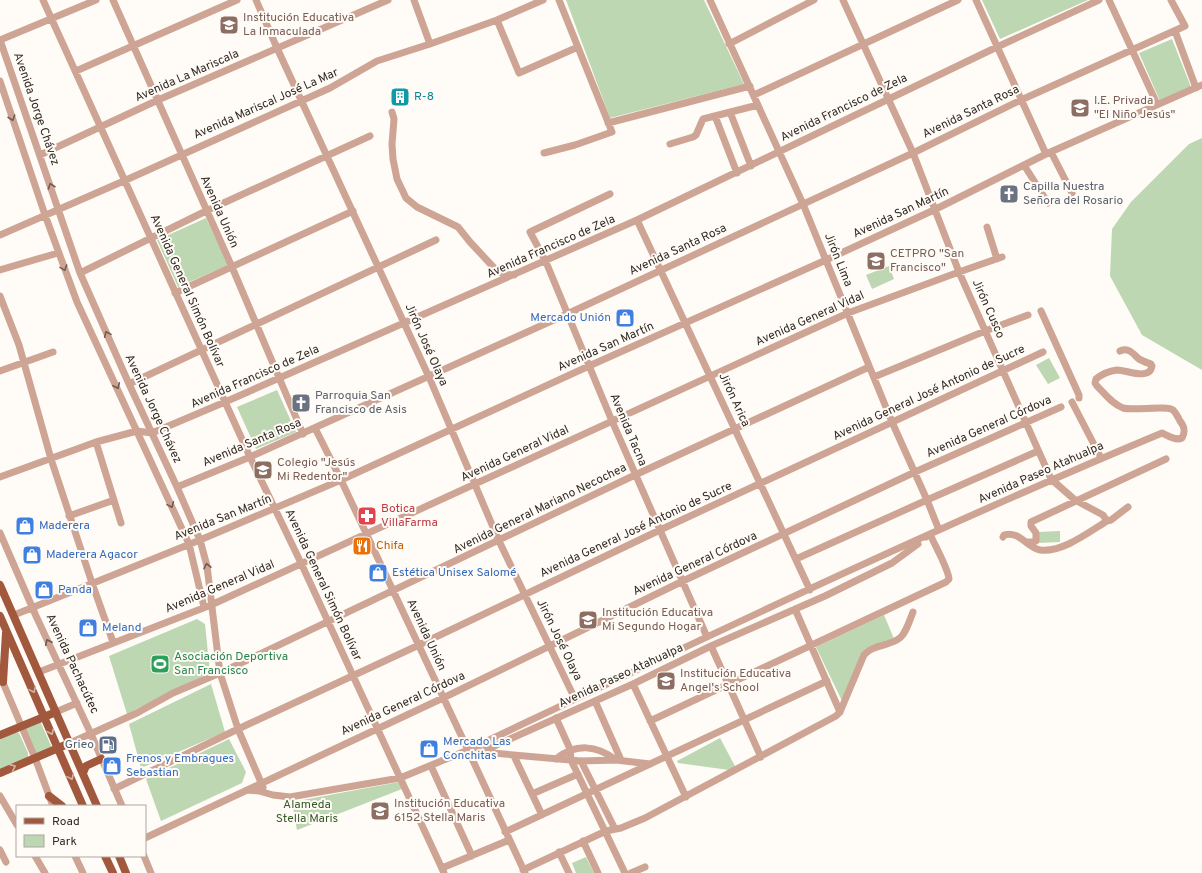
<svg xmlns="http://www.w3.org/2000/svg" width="1202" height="873" font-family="Overpass,sans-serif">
<rect width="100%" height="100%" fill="#fffbf7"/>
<path fill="#bcd7b2" d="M566 0H704L744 84 610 118Z
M982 0H1088L1000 39Z
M1172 39 1191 87 1160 101 1139 53Z
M1202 138V370L1142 335 1110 276 1112 229 1131 202 1189 144Z
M206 218 228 265 178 287 157 240Z
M889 266 894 279 872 289 866 275Z
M1049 358 1060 378 1048 384 1036 365Z
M277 390 296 432 256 449 237 407Z
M1060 531V542L1038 543V532Z
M884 615 895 641 865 649 843 700 842 701 816 647Z
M197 619 205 624 210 673 127 714 109 656Z
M211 684 225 732 141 768 129 724Z
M40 721 52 748 36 754 24 728Z
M16 732 19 733 28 753V757L25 759 0 770V738Z
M720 738 736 768 729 770 678 763 677 761Z
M229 739 246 772 242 783 161 821 146 779Z
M399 782 402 789 297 830 292 802Z
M586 857 594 873H576L572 863Z"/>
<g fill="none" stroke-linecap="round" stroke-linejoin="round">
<path stroke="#cea494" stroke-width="7" d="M43 0 250 457 301 563 444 873
M113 0 232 267 303 434
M256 0 277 48 429 377 499 541 575 699
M414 0 430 44
M710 0 803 204 892 422 927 500 939 530
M843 0 913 153 959 272 1051 479 1075 500 1103 515 1107 521C1089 532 1062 553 1040 550 1027 548 1019 530 1004 535L1003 537
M976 0 1046 154
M1109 0 1157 104
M497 20 519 73 578 47
M1175 31 1196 88
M0 40 80 273 129 384 177 487 200 540 207 566 220 673 238 729 263 787
M0 40 96 0
M729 44 814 0
M76 71 237 0
M0 81 45 215 77 302 189 544 204 607
M754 95 958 0
M392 112 394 119 392 144 393 159 397 179 406 198 417 207 458 227 470 242 497 271 503 274 514 275
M730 112 751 166
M715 116 737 173
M608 123 750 86
M670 144 693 137 696 135 703 119 758 105
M1051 152 1072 193
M544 153 575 145 612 132 559 0
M40 155 158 100 388 0
M1024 165 1048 203
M610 194 530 232 546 262 612 421 707 637
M637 220 810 590
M987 227 997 259
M0 235 126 180 330 88 377 61 430 44 497 20 543 0
M0 270 58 253
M80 273 206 211 370 136
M175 293 353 211
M0 296 19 345 51 459 92 583 113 642
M1041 311 1079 395V398
M0 371 53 352
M874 377 985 331 1028 315
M129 384 436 240
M1072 402 1101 458
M315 428 341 480 468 750 525 873
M96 442 121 523
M0 477 96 442 137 431 152 433 225 402 637 220 997 47 1099 0
M177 487 250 457 567 314 913 153 1021 100 1185 26 1171 0
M69 516 114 500
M1107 521 1111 520 1128 507
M0 533 36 616 91 734 122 806
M1026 542H1033L1036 541V533L1031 526V522L1166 459
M796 559 927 500 1038 451
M795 609 840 712
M14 615 200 540 341 480 589 366 826 260 936 209 1046 154 1202 85
M711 646 761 757
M39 672 211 605 848 313 959 272 1002 257
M1 678 35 758 53 806
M633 684 686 797
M595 701 621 760
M56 712 77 703
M556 718 570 749 571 760 625 873
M650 721 946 582 949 579C948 568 935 546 930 534L926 537
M70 743 137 713 173 693 220 673 635 475 869 367
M468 750 475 752H481L633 684 711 646 825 596 892 563 918 544
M481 752 581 761 616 760 650 764
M514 756 542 815
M556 759C575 743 597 745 616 760
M581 761 615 829
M431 766 472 856
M114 789 238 729 419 645 660 530 1043 352
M247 790 259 791 273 795 290 797 400 778 468 750C698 641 927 531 1162 433 1168 436 1176 441 1182 438 1186 431 1184 426 1180 421 1178 417 1176 413 1173 410 1167 405 1134 411 1123 408 1112 404 1105 394 1097 386L1095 383 1096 379C1102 374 1109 371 1117 370 1127 370 1150 381 1152 366L1151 364C1147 363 1143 361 1139 359 1133 354 1129 347 1120 351
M532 794 578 774
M0 796 17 825
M505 832 827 681
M145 838 443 698 683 581 915 472 1061 407
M583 841 598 873
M0 850 6 862
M559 852 569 873
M35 856 45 873
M75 856 83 873
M144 856 151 873
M442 868 509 840
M523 870 606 831 621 828 645 818 836 716 840 712 864 655C868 650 872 649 877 647 904 640 903 638 913 612
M631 873 645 867"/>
<path stroke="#a1583d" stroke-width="8" d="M0 585 97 806
M0 616 83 806
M3 682 6 633
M0 735 56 712
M0 773 70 743
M83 773 86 766 101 759
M49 796 62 806
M105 856 113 873
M119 856 126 873"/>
</g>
<defs><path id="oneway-chevron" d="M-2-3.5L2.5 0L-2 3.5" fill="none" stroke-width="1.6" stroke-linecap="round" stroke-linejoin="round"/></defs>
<g stroke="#705b50">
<use href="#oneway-chevron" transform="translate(12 118) rotate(71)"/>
<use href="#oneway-chevron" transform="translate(51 186) rotate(-109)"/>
<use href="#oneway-chevron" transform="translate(64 268) rotate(70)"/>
<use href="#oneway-chevron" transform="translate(107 334) rotate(-114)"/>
<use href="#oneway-chevron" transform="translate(117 386) rotate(65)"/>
<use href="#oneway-chevron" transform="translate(171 505) rotate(66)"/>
<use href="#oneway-chevron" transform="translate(207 566) rotate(-102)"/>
<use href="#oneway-chevron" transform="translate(48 642) rotate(-115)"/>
</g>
<g stroke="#d5b2a3">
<use href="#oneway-chevron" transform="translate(33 690) rotate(66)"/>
<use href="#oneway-chevron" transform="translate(51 732) rotate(67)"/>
<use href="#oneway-chevron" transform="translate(13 767) rotate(-24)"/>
<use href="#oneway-chevron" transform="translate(71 777) rotate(66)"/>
</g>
<defs>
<g id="school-square" transform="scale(1)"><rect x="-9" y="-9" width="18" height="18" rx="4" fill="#8d6e63" stroke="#fffbf7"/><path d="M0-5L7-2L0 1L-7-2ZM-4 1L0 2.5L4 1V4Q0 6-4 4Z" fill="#fff"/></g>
<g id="building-square" transform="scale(1)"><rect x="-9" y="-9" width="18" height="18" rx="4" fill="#0f9aa8" stroke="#fffbf7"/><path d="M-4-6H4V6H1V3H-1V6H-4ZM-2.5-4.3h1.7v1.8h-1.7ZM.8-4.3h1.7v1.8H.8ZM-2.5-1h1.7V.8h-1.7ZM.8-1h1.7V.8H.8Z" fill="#fff"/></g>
<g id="church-square" transform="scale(1)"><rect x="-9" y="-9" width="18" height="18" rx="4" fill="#6b7280" stroke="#fffbf7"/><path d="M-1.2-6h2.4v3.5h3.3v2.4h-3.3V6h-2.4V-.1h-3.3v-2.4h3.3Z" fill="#fff"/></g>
<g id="university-square" transform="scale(1)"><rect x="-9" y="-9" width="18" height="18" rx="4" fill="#8d6e63" stroke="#fffbf7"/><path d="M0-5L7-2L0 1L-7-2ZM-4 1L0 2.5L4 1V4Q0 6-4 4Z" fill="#fff"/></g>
<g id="shop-square" transform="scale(1)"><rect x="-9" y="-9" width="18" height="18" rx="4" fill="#3f7fe0" stroke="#fffbf7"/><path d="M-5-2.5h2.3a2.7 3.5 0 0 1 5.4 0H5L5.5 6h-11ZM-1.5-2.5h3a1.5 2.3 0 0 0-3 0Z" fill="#fff"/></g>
<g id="pharmacy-square" transform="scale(1)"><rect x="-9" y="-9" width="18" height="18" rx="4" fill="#e0444e" stroke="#fffbf7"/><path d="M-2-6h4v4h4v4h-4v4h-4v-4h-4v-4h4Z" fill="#fff"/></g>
<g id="restaurant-square" transform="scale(1)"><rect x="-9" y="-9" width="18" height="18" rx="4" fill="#e8710a" stroke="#fffbf7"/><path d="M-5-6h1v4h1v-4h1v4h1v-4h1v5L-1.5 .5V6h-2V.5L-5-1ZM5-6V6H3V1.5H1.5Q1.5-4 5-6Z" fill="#fff"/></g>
<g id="stadium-square" transform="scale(1)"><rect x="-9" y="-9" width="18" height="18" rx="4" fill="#2e9e5b" stroke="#fffbf7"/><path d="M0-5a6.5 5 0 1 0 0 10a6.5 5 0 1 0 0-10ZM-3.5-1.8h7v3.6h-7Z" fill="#fff"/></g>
<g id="fuel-square" transform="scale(1)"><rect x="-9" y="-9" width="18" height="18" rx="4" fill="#5c6f8a" stroke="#fffbf7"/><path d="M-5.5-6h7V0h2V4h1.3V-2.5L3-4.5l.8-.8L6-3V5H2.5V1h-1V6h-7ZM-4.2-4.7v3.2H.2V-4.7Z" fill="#fff"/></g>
</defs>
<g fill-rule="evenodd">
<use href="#school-square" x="229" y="25"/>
<use href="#building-square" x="400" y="97"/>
<use href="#school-square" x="1080" y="108"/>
<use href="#church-square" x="1009" y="194"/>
<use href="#university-square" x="876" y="261"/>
<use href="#shop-square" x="625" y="318"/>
<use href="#church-square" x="301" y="403"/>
<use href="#school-square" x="263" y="470"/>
<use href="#pharmacy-square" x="367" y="516"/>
<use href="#shop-square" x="25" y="526"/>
<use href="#restaurant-square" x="362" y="546"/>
<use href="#shop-square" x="32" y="555"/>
<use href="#shop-square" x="378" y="573"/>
<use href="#shop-square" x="44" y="590"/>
<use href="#school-square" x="588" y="620"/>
<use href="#shop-square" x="88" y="628"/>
<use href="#stadium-square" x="160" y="664"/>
<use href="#school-square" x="666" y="681"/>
<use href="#fuel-square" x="108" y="745"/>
<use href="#shop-square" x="429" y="749"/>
<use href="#shop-square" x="112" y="766"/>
<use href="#school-square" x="380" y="811"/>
</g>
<g text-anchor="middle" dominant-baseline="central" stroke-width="4" stroke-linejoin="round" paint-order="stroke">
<g font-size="12" fill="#785e54" stroke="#fffbf7" text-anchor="start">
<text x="243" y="18">Institución Educativa<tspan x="243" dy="14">La Inmaculada</tspan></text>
<text x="1094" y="101">I.E. Privada<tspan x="1094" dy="14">"El Niño Jesús"</tspan></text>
<text x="890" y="254">CETPRO "San<tspan x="890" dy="14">Francisco"</tspan></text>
<text x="277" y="463">Colegio "Jesús<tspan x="277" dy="14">Mi Redentor"</tspan></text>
<text x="602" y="613">Institución Educativa<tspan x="602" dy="14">Mi Segundo Hogar</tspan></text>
<text x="680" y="674">Institución Educativa<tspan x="680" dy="14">Angel's School</tspan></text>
<text x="394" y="804">Institución Educativa<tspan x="394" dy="14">6152 Stella Maris</tspan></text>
</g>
<g font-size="12" fill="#312a22" stroke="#fffbf7">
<text transform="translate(187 76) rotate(-24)">Avenida La Mariscala</text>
<text transform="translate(266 104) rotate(-24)">Avenida Mariscal José La Mar</text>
<text transform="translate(844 108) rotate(-26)">Avenida Francisco de Zela</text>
<text transform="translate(36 109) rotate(71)">Avenida Jorge Chávez</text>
<text transform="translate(971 112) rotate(-26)">Avenida Santa Rosa</text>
<text transform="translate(219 212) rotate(66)">Avenida Unión</text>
<text transform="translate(901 213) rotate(-25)">Avenida San Martín</text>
<text transform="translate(551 247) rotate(-24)">Avenida Francisco de Zela</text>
<text transform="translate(678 250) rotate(-25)">Avenida Santa Rosa</text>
<text transform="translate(838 260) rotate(68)">Jirón Lima</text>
<text transform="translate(187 291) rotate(66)">Avenida General Simón Bolívar</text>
<text transform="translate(988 309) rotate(66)">Jirón Cusco</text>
<text transform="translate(810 319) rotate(-24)">Avenida General Vidal</text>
<text transform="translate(426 345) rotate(66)">Jirón José Olaya</text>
<text transform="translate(606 347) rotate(-24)">Avenida San Martín</text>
<text transform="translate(255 377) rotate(-24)">Avenida Francisco de Zela</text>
<text transform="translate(929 393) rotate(-25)">Avenida General José Antonio de Sucre</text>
<text transform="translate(734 400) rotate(65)">Jirón Arica</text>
<text transform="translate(153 409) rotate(65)">Avenida Jorge Chávez</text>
<text transform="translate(989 427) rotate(-24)">Avenida General Córdova</text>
<text transform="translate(628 430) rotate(67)">Avenida Tacna</text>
<text transform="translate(252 443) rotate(-23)">Avenida Santa Rosa</text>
<text transform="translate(515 454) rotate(-25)">Avenida General Vidal</text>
<text transform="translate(1041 473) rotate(-24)">Avenida Paseo Atahualpa</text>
<text transform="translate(540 509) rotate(-26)">Avenida General Mariano Necochea</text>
<text transform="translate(223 518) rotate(-22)">Avenida San Martín</text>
<text transform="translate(636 530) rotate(-25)">Avenida General José Antonio de Sucre</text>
<text transform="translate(695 564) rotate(-25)">Avenida General Córdova</text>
<text transform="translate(323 585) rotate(65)">Avenida General Simón Bolívar</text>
<text transform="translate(220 587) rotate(-23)">Avenida General Vidal</text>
<text transform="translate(426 635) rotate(65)">Avenida Unión</text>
<text transform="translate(559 640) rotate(64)">Jirón José Olaya</text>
<text transform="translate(72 664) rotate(65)">Avenida Pachacútec</text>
<text transform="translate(621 676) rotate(-25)">Avenida Paseo Atahualpa</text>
<text transform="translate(403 704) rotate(-25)">Avenida General Córdova</text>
</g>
<g font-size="12" fill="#0d838f" stroke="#fffbf7" text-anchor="start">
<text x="414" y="97">R-8</text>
</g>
<g font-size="12" fill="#5b616d" stroke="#fffbf7" text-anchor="start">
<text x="1023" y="187">Capilla Nuestra<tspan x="1023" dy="14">Señora del Rosario</tspan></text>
<text x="315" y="396">Parroquia San<tspan x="315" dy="14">Francisco de Asis</tspan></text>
</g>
<g font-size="12" fill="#366cbe" stroke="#fffbf7" text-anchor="start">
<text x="611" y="318" text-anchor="end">Mercado Unión</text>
<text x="39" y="526">Maderera</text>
<text x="46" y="555">Maderera Agacor</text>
<text x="392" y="573">Estética Unisex Salomé</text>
<text x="58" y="590">Panda</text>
<text x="102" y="628">Meland</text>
<text x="443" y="742">Mercado Las<tspan x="443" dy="14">Conchitas</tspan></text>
<text x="126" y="759">Frenos y Embragues<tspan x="126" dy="14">Sebastian</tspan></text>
</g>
<g font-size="12" fill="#be3a42" stroke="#fffbf7" text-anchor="start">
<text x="381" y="509">Botica<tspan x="381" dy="14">VillaFarma</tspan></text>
</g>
<g font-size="12" fill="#c56008" stroke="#fffbf7" text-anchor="start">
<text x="376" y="546">Chifa</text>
</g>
<g font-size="12" fill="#27864d" stroke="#fffbf7" text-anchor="start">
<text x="174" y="657">Asociación Deportiva<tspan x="174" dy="14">San Francisco</tspan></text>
</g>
<g font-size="12" fill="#4e5e75" stroke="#fffbf7" text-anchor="end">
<text x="94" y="745">Grieo</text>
</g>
<g font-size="12" fill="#355b25" stroke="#fffbf7">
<text x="307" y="805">Alameda<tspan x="307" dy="14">Stella Maris</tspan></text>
</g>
</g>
<rect x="16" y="805" width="130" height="52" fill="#fffbf7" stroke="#ada7a2"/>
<rect x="24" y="818" width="20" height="6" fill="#a1583d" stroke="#ada7a2"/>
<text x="52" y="825" font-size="12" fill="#312a22">Road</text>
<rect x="24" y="835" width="20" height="12" fill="#bcd7b2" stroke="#ada7a2"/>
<text x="52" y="845" font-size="12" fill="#312a22">Park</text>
</svg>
